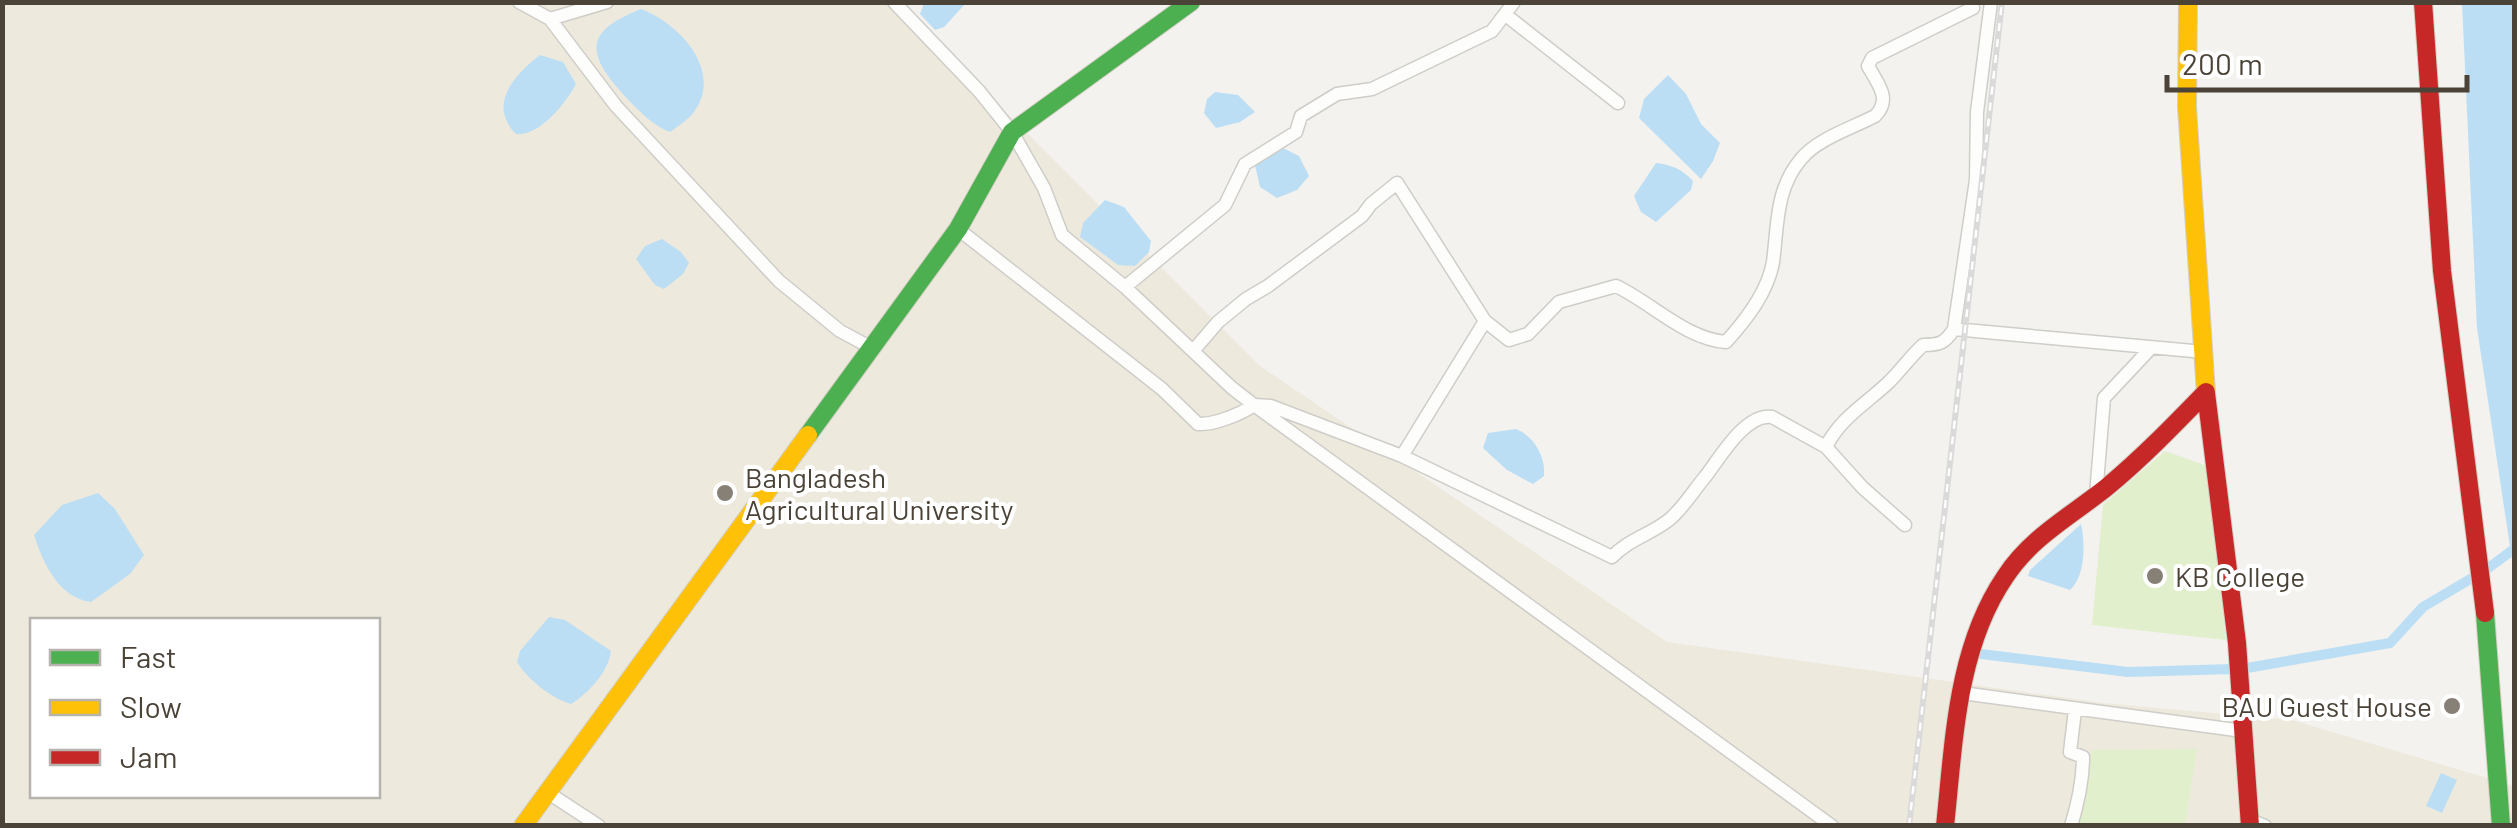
<svg xmlns="http://www.w3.org/2000/svg" width="2517" height="828" font-family="Barlow,sans-serif">
<rect width="100%" height="100%" fill="#f3f2ee"/>
<path fill="#eee9dd" fill-rule="evenodd" d="M2 3H897L1260 366 1667 642 2103 703 2292 720 2514 786V825H3ZM32 620H378V796H32Z"/>
<path fill="#e1efcc" d="M2165 451 2207 466 2226 640 2092 625 2103 505Z
M2197 749 2185 825 2075 826 2092 750Z"/>
<path fill="#bcdef4" d="M924 3V2L966 3 944 27 935 30 920 14Z
M2462 3H2514V573L2477 328Z
M641 9C679 23 724 71 694 112 688 120 678 126 670 132 651 125 636 108 622 93 584 51 587 30 641 9Z
M540 55 563 62 576 84C566 103 539 137 516 134 487 105 514 75 540 55Z
M1668 75 1686 94 1701 124 1720 143 1713 161 1701 179 1639 118 1644 99Z
M1215 92 1238 95 1255 112 1240 122 1216 128 1204 113 1207 99Z
M1283 148 1299 156 1309 176 1297 190 1277 198 1260 187 1255 165Z
M1656 163C1672 165 1682 169 1693 181L1691 190 1656 222 1641 212 1634 196Z
M1105 200 1124 207 1151 241 1149 252 1135 266 1118 265 1080 237 1083 223Z
M662 239 681 252 689 263 683 274 664 289 655 285 636 259 645 246Z
M1516 429C1534 436 1546 457 1544 476L1533 484 1507 470 1483 448 1488 433Z
M98 493 115 509 144 555 130 574 91 602C59 598 43 563 34 535L62 505Z
M2081 524C2085 542 2086 576 2070 590L2028 576 2030 570Z
M549 617 565 620 611 651C609 671 588 694 571 704 551 698 528 680 517 662L520 651Z
M2441 773 2457 780 2442 813 2426 806Z"/>
<g fill="none" stroke-linecap="round" stroke-linejoin="round">
<path stroke="#bcdef4" stroke-width="10" d="M2487 569 2514 549
M1981 654 2128 672 2234 669
M2247 668 2390 643 2423 607 2472 578"/>
<g stroke="#cfcdc8" stroke-width="15">
<path id="street" d="M519 2 550 19 616 106 779 281 840 331 870 347
M894 2 979 91 1012 132 1044 188 1062 235 1125 287
M1514 2 1492 31 1372 89 1337 94 1301 116 1296 132 1245 164 1225 205 1125 287 1232 388 1254 405 1271 406 1402 456 1612 557C1629 539 1652 534 1670 519 1683 508 1694 490 1705 477 1720 458 1745 413 1772 417L1826 447C1840 418 1867 403 1889 382 1901 370 1911 356 1923 345 1940 345 1945 343 1954 329L1976 180 1977 112 1991 2
M1507 16 1618 103
M550 19 607 2
M958 229 1162 389 1198 424C1214 425 1241 414 1254 405L1832 826
M1954 329 2204 352
M1193 351 1218 322 1246 299 1268 286 1362 216 1371 204 1397 183 1485 321
M1826 447 1863 488 1905 525
M1402 456 1485 321 1509 340 1528 334 1559 302 1616 286C1652 303 1686 339 1726 342 1746 320 1768 292 1773 262 1778 225 1775 190 1801 159 1817 139 1852 128 1875 116 1892 99 1878 84 1868 66L1872 58 1973 8
M2096 495 2104 398 2150 349
M1962 693 2243 731
M547 792 599 826
M2250 820 2265 826
M2071 826C2078 803 2083 781 2083 757L2070 752 2075 710"/>
</g>
<g stroke="#d3cfc4" stroke-width="20">
<path id="fast" d="M808 435 958 229 1012 132 1191 2
M2485 613 2501 826"/>
</g>
<g stroke="#d3cfc4" stroke-width="20">
<path id="slow" d="M2188 2 2187 107 2206 393
M523 826 808 435"/>
</g>
<g stroke="#d3cfc4" stroke-width="20">
<path id="jam" d="M2423 2 2442 271 2485 613
M2206 393 2237 643 2250 826
M1945 826C1954 743 1956 649 2005 577 2031 537 2071 516 2107 487 2142 458 2174 425 2206 392"/>
</g>
<use href="#street" stroke="#fdfdfc" stroke-width="12"/>
<use href="#fast" stroke="#4caf50" stroke-width="18"/>
<use href="#slow" stroke="#ffc107" stroke-width="18"/>
<use href="#jam" stroke="#c62828" stroke-width="18"/>
<g stroke="#dadada" stroke-width="6">
<path id="rail" d="M1909 826 2002 2"/>
</g>
<use href="#rail" stroke="#fff" stroke-width="2.5" stroke-dasharray="8" stroke-linecap="butt"/>
</g>
<g fill="#868077" stroke="#fff" stroke-width="4">
<circle cx="725" cy="493" r="10"/>
<circle cx="2155" cy="576" r="10"/>
<circle cx="2452" cy="706" r="10"/>
</g>
<g text-anchor="middle" dominant-baseline="central" stroke-width="8" stroke-linejoin="round" paint-order="stroke">
<g font-size="28" fill="#4b4337" stroke="#fff" text-anchor="start">
<text x="745" y="477">Bangladesh<tspan x="745" dy="32">Agricultural University</tspan></text>
<text x="2175" y="576">KB College</text>
<text x="2432" y="706" text-anchor="end">BAU Guest House</text>
</g>
</g>
<rect width="2517" height="828" fill="none" stroke="#4b4337" stroke-width="10"/>
<rect x="30" y="618" width="350" height="180" fill="#ffffff" stroke="#b7b4af" stroke-width="2.5"/>
<rect x="50" y="650" width="50" height="15" fill="#4caf50" stroke="#b7b4af" stroke-width="2.5"/>
<text x="120" y="668" font-size="30" fill="#4b4337">Fast</text>
<rect x="50" y="700" width="50" height="15" fill="#ffc107" stroke="#b7b4af" stroke-width="2.5"/>
<text x="120" y="718" font-size="30" fill="#4b4337">Slow</text>
<rect x="50" y="750" width="50" height="15" fill="#c62828" stroke="#b7b4af" stroke-width="2.5"/>
<text x="120" y="768" font-size="30" fill="#4b4337">Jam</text>
<path d="M2167 75v15h300v-15" fill="none" stroke="#4b4337" stroke-width="5"/>
<text x="2182" y="75" font-size="30" fill="#4b4337" stroke="#ffffff" stroke-width="8" paint-order="stroke">200 m</text>
</svg>
